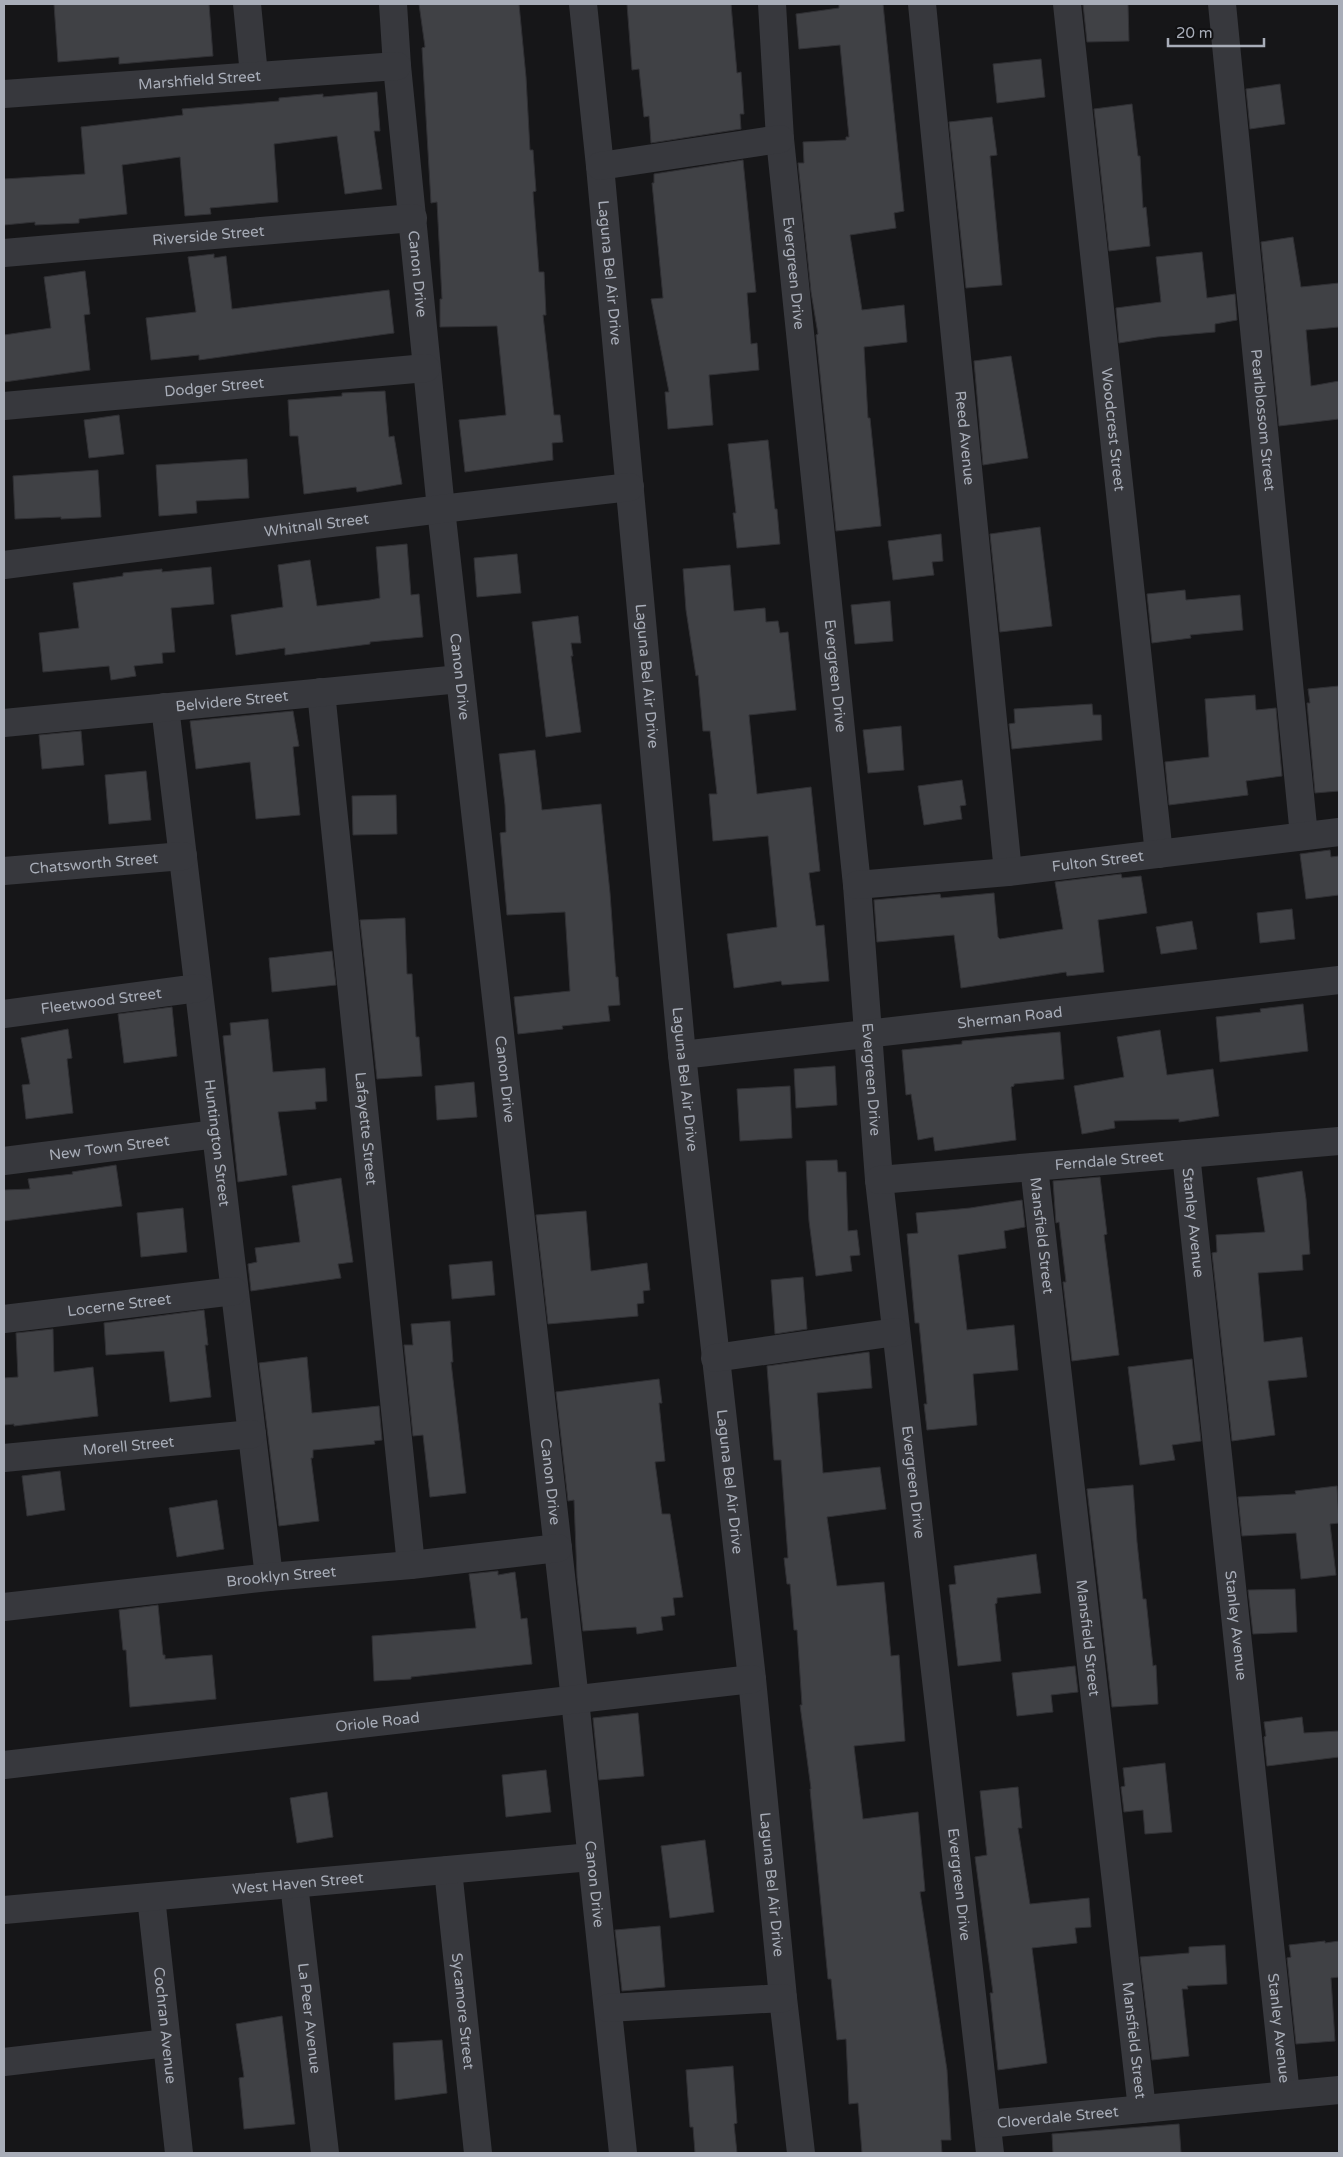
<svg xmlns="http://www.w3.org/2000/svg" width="1343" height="2157" font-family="'Varela Round',sans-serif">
<rect width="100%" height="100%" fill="#161618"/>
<path fill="#404145" stroke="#303034" d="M54 4H209L213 56 119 64V57L58 62Z
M419 4H519L526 77 530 150H533L536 191 533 192 539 272H544L546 315H543L554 415H560L563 442 552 443 553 460 465 472 459 420 506 415 497 326 440 327V299H442L437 202 431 203 422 48 425 47Z
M627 4H731L737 73 741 72 744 114H740L741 129 651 143 649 116 644 117 639 69 632 70Z
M839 4H883L904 211 894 213 896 228 850 235 862 310 904 305 907 342 864 347 868 418H870L881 526 836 531 816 335 818 334 811 292 798 163H804L803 142 846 140V137H849L840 45 799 49 796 14 839 8Z
M1083 4H1128L1129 41 1087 42Z
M1041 59 1045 97 997 103 993 64Z
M1280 84 1285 124 1250 129 1246 89Z
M377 92 380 131H374L382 189 345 194 337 136 274 144 278 202 210 208 211 214 185 216 180 157 122 165 127 214 79 219V223L35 225V222L4 225V179L85 174 81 127 183 115 182 109 279 101V98L323 94V97Z
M1132 104 1138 156H1140L1143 208 1146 207 1150 246 1109 251 1094 109Z
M992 117 997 155 990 156 1002 285 966 288 949 122Z
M743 160 756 292 747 293 751 344 757 343 759 370 709 375 713 425 668 429 665 392H669L651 299 663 298 652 183H654V174Z
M1293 237 1301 287 1339 283V327L1306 330 1311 386 1339 381V419L1279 426 1261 242Z
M1202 252 1207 298 1235 294 1237 320 1215 324V332L1157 337 1119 343 1116 308 1161 302 1156 257Z
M214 254V258L226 256 232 309 389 290 394 333 199 360V355L151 360 146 318 196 312 188 257Z
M85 271 90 314 84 315 90 370 4 382V335L51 328 44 277Z
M1011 356 1028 458 983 465 974 361Z
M385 391 389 437 394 436 402 484 357 492 356 487 304 494 298 436H290L288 400 342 396V393Z
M119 415 124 454 89 458 84 420Z
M768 440 775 509H777L780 544 737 548 733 513H736L728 444Z
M247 459 249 498 196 501 197 513 159 516 156 465Z
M98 470 101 517 61 519V517L15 519 13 476Z
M1040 527 1052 626 1000 632 990 534Z
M941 534 943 561 932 562 934 575 893 580 888 541Z
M407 544 411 595 419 594 423 637 370 642V644L285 655V648L236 655 231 615 283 607 278 565 310 560 317 606 370 600 380 598 376 547Z
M517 554 521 593 477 597 474 558Z
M730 565 734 611 765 608 766 622 778 621 780 633 788 632 796 710 749 715 757 794 811 787 820 871 809 873 816 926 824 925 829 981 782 985 781 981 734 988 727 934 777 927 768 836 713 841 709 794H717L710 731H703L698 675 696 676 686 610 683 569Z
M211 567 214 604 171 608 175 652 162 653 163 663 134 666 136 676 111 680 109 666 43 672 39 633 79 628 73 583 123 576V573L162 569V572Z
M1185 590 1186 600 1240 595 1243 630 1190 635 1191 638 1152 643 1147 594Z
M890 601 893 641 855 644 851 605Z
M578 616 581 643H571L573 656H571L581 732 546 737 532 622Z
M1339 686V791L1315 793 1307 703H1310L1308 689Z
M1255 695 1256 710 1276 708 1282 776 1246 781 1248 795 1169 805 1165 762 1209 757 1205 699Z
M1092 704 1093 715H1101L1102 740 1012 749 1009 724 1015 723 1014 709Z
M293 711 299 746 293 747 300 815 256 819 250 762 196 769 190 721Z
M901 726 904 770 868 773 863 730Z
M81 731 84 765 42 769 39 735Z
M535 750 542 810 601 804 610 893 616 977H618L620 1005 608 1006 610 1021 562 1026 563 1029 518 1034 514 997 570 991 565 912 507 915 500 833 506 832 505 805 499 754Z
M146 771 151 820 109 824 105 775Z
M962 780 966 805 960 806 962 819 924 825 918 786Z
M396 795 397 834 353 835 352 796Z
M1330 850 1331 857 1339 856V895L1306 899 1300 854Z
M1121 874 1122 878 1141 876 1147 913 1098 920 1104 972 1067 976 1066 972 961 988 954 935 877 942 874 900 940 894 941 898 994 893 998 937 1000 939 1063 929 1055 882Z
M1292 909 1295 939 1260 943 1257 913Z
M405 918 407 974H412L416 1037H419L422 1076 377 1079 360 920Z
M1192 921 1197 949 1161 954 1156 927Z
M332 951 336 985 272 992 269 958Z
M1303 1004 1308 1051 1220 1062 1216 1017 1261 1012 1260 1009Z
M172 1007 177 1056 124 1063 118 1014Z
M268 1019 273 1072 325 1068 327 1101 315 1102 316 1109 278 1112 287 1175 238 1182 223 1036 231 1035 230 1023Z
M68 1029 72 1058 67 1059 73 1113 26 1119 22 1085 30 1084 21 1038Z
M1160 1030 1167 1075 1213 1069 1219 1116 1179 1122V1119L1114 1121 1115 1128 1082 1134 1074 1086 1124 1077 1117 1037Z
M1060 1032 1064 1079 1014 1084V1086L1011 1087 1016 1140 935 1151 933 1137 918 1140 911 1094 906 1095 902 1050 962 1044V1041Z
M835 1066 837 1105 796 1108 794 1069Z
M474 1082 477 1117 437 1120 435 1086Z
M790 1086 792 1138 740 1141 737 1089Z
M837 1160 838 1172H846L848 1231 857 1230 860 1255 850 1256 852 1271 816 1276 809 1221 806 1161Z
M116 1165 122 1206 4 1221V1190L30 1189 28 1179 73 1174 72 1172Z
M1302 1171 1306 1199 1310 1254 1302 1255 1303 1270 1258 1273 1264 1342 1302 1337 1307 1377 1268 1381 1275 1435 1232 1441 1212 1253 1217 1252 1216 1235 1265 1232 1257 1178Z
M1100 1177 1107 1234 1104 1235 1119 1355 1072 1361 1063 1282H1066L1059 1222 1056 1223 1053 1181Z
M341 1178 353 1262 338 1264 341 1278 251 1291 248 1264 257 1262 255 1248 300 1242 292 1186Z
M1022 1200 1025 1227 1004 1231 1006 1248 958 1255 967 1330 1014 1325 1018 1370 973 1374 977 1425 927 1430 924 1404H927L919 1323H915L907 1234 918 1233 916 1213 970 1208Z
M183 1208 187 1252 141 1257 137 1213Z
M586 1211 591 1271 647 1263 650 1290 643 1291 644 1303 637 1304 638 1316 548 1324 536 1215Z
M492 1261 495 1295 452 1299 449 1265Z
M803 1277 807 1329 775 1334 771 1280Z
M204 1310 208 1345H205L211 1397 170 1402 164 1351 106 1355 104 1323Z
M450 1321 453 1362H451L466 1493 430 1497 423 1435 413 1436 404 1345H413L411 1324Z
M53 1329 54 1372 93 1367 98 1416 14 1426V1424L4 1425V1378L18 1377 16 1333Z
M869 1352 872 1388 817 1393 823 1473 880 1467 886 1509 827 1517 837 1586 884 1582 891 1656 899 1655 905 1741 854 1746 863 1819 918 1812 925 1891 920 1892 947 2070 951 2140H941L942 2153H862L858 2103 849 2104 846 2039 837 2040 831 1979H828L810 1789H811L800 1705H802L797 1630H794L790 1584H787L784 1558H788L781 1460H774L767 1366Z
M307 1357 312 1413 379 1406 382 1440 374 1441 375 1444 313 1450V1458H311L319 1521 279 1526 259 1363Z
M1192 1359 1201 1441 1172 1445 1175 1460 1140 1465 1128 1367Z
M659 1379 662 1403H659L665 1461 655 1462 662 1514H670L683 1597 673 1598 675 1615 661 1617 663 1630 637 1634 636 1627 583 1631 577 1577 574 1500 568 1501 556 1392Z
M60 1471 65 1510 27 1516 22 1476Z
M1133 1485 1137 1542 1143 1599H1146L1153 1666 1156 1665 1158 1704 1112 1707 1087 1489Z
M1337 1486 1339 1523 1330 1524 1336 1575 1301 1579 1296 1533 1242 1536 1238 1497 1296 1494 1295 1491Z
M217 1500 224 1549 177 1557 169 1508Z
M1036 1554 1041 1593 997 1598V1603L995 1604 1001 1661 958 1666 949 1585 956 1584 954 1566Z
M498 1571V1575L515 1572 521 1619 527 1618 532 1664 411 1677V1679L374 1681 372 1636 476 1628 469 1574Z
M1295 1589 1297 1632 1253 1634 1248 1590Z
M158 1605 163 1655H165V1659L212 1655 216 1699 130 1707 126 1650H123L119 1610Z
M1075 1666 1078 1692 1051 1695 1053 1712 1017 1716 1012 1673Z
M638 1713 644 1776 599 1780 593 1718Z
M1302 1717 1304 1733 1339 1731V1757L1267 1766 1264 1737 1266 1736 1264 1722Z
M1165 1763 1172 1832 1145 1834 1143 1810 1124 1812 1121 1787 1125 1786 1123 1768Z
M546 1770 551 1812 506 1817 502 1775Z
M1018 1787 1022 1828H1018L1030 1904 1089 1898 1091 1927 1075 1928 1077 1943 1032 1948 1047 2063 998 2070 990 1993H993L975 1857 987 1855 980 1791Z
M327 1792 333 1837 297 1843 290 1798Z
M705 1840 714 1912 670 1918 661 1846Z
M660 1926 665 1987 622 1991 615 1930Z
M1325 1941V1943L1339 1941V1977L1331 1978 1335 2041 1296 2044 1287 1958 1291 1957 1289 1945Z
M1225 1945 1227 1984 1187 1986 1188 1989H1182L1189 2056 1152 2060 1140 1957 1189 1953V1947Z
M282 2016 295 2124 244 2129 239 2078 244 2077 236 2024Z
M442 2040 447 2093 395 2100 393 2043Z
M733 2066 737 2123 734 2124 737 2153H695L693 2127H690L686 2070Z
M1179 2124 1181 2153H1053L1052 2134Z"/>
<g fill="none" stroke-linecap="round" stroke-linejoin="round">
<g stroke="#37383d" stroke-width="28">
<path d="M247 4 254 75"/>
<path id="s1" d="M393 4 397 66 441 509 575 1700 623 2153"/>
<path id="s2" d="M583 4 600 166 682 1055 752 1679 783 1998 801 2153"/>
<path id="s3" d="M772 4 780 139 857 885 879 1180 990 2153"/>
<path id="s4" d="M922 4 1008 872"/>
<path id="s5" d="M1067 4 1159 854"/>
<path id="s6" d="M1222 4 1304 836"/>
<path id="s7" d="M4 94 397 66"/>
<path d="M600 166 780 139"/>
<path id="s8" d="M4 253 413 218"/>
<path id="s9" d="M4 406 426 368"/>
<path id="s10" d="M4 565 441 509 630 487"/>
<path id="s11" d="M321 692 411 1565"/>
<path id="s12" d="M165 707 269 1577"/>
<path id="s13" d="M4 723 460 679"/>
<path id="s14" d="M4 871 183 856"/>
<path id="s15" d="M857 885 1008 872 1339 832"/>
<path id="s16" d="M4 1014 198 988"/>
<path id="s17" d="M682 1055 1339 980"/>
<path id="s18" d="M1186 1154 1286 2095"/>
<path id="s19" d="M4 1161 216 1134"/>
<path id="s20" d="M1034 1167 1142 2109"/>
<path id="s21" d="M879 1180 1339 1141"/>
<path id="s22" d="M4 1319 234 1291"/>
<path d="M715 1358 896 1332"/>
<path id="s23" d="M4 1458 252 1434"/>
<path id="s24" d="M4 1607 269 1577 411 1565 558 1548"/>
<path id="s25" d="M4 1765 752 1679"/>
<path id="s26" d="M448 1870 478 2153"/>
<path id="s27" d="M294 1884 325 2153"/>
<path id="s28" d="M151 1897 179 2153"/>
<path id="s29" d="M4 1910 591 1857"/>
<path d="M608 2008 783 1998"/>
<path d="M4 2062 167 2043"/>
<path id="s30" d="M987 2124 1339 2090"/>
</g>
</g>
<g text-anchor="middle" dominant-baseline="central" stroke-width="4" stroke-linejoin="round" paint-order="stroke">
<g font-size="15" fill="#a8adb8" stroke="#111113">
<text stroke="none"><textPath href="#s7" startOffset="196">Marshfield Street</textPath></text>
<text stroke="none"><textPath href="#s8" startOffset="205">Riverside Street</textPath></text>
<text stroke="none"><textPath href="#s1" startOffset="271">Canon Drive</textPath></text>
<text stroke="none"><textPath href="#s2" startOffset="270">Laguna Bel Air Drive</textPath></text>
<text stroke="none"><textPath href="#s3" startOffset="270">Evergreen Drive</textPath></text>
<text stroke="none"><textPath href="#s9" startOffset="211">Dodger Street</textPath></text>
<text stroke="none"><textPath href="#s6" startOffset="418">Pearlblossom Street</textPath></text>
<text stroke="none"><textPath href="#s5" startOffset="428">Woodcrest Street</textPath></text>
<text stroke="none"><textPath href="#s4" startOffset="436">Reed Avenue</textPath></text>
<text stroke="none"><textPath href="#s10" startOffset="315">Whitnall Street</textPath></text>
<text stroke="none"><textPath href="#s1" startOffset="676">Canon Drive</textPath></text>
<text stroke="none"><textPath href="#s2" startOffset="675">Laguna Bel Air Drive</textPath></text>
<text stroke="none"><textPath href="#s3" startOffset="675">Evergreen Drive</textPath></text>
<text stroke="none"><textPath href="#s13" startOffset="229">Belvidere Street</textPath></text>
<text stroke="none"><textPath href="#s15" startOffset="242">Fulton Street</textPath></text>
<text stroke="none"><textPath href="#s14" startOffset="90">Chatsworth Street</textPath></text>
<text stroke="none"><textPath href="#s16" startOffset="98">Fleetwood Street</textPath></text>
<text stroke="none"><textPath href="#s17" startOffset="330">Sherman Road</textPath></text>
<text stroke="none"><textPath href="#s1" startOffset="1081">Canon Drive</textPath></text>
<text stroke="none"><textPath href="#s2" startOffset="1080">Laguna Bel Air Drive</textPath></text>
<text stroke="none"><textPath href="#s3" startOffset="1080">Evergreen Drive</textPath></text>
<text stroke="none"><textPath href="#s11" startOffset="439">Lafayette Street</textPath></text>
<text stroke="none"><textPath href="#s12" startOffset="439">Huntington Street</textPath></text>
<text stroke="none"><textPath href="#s19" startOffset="106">New Town Street</textPath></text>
<text stroke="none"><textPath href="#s21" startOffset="231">Ferndale Street</textPath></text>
<text stroke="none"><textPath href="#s18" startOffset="69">Stanley Avenue</textPath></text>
<text stroke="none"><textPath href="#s20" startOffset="69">Mansfield Street</textPath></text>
<text stroke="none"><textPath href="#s22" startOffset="116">Locerne Street</textPath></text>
<text stroke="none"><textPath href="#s23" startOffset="125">Morell Street</textPath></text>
<text stroke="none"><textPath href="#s1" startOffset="1486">Canon Drive</textPath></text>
<text stroke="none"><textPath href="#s2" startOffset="1485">Laguna Bel Air Drive</textPath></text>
<text stroke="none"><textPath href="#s3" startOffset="1485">Evergreen Drive</textPath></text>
<text stroke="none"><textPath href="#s24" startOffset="279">Brooklyn Street</textPath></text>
<text stroke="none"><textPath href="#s18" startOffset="474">Stanley Avenue</textPath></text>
<text stroke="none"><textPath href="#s20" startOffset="474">Mansfield Street</textPath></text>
<text stroke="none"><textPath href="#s25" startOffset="376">Oriole Road</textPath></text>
<text stroke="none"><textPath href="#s29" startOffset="295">West Haven Street</textPath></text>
<text stroke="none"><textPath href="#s1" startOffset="1891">Canon Drive</textPath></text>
<text stroke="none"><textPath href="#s2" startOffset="1890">Laguna Bel Air Drive</textPath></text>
<text stroke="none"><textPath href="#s3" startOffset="1890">Evergreen Drive</textPath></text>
<text stroke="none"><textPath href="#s26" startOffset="142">Sycamore Street</textPath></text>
<text stroke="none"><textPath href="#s27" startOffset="135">La Peer Avenue</textPath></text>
<text stroke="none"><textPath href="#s28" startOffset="129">Cochran Avenue</textPath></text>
<text stroke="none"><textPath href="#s18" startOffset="879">Stanley Avenue</textPath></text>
<text stroke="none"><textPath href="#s20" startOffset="879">Mansfield Street</textPath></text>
<text stroke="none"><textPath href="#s30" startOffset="71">Cloverdale Street</textPath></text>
</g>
</g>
<rect width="1343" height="2157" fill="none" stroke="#a8adb8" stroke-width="10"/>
<path d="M1168 38v8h96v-8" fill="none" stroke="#a8adb8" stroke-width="2.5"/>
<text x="1176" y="38" font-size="15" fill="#a8adb8" stroke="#111113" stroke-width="4" paint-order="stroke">20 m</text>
</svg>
